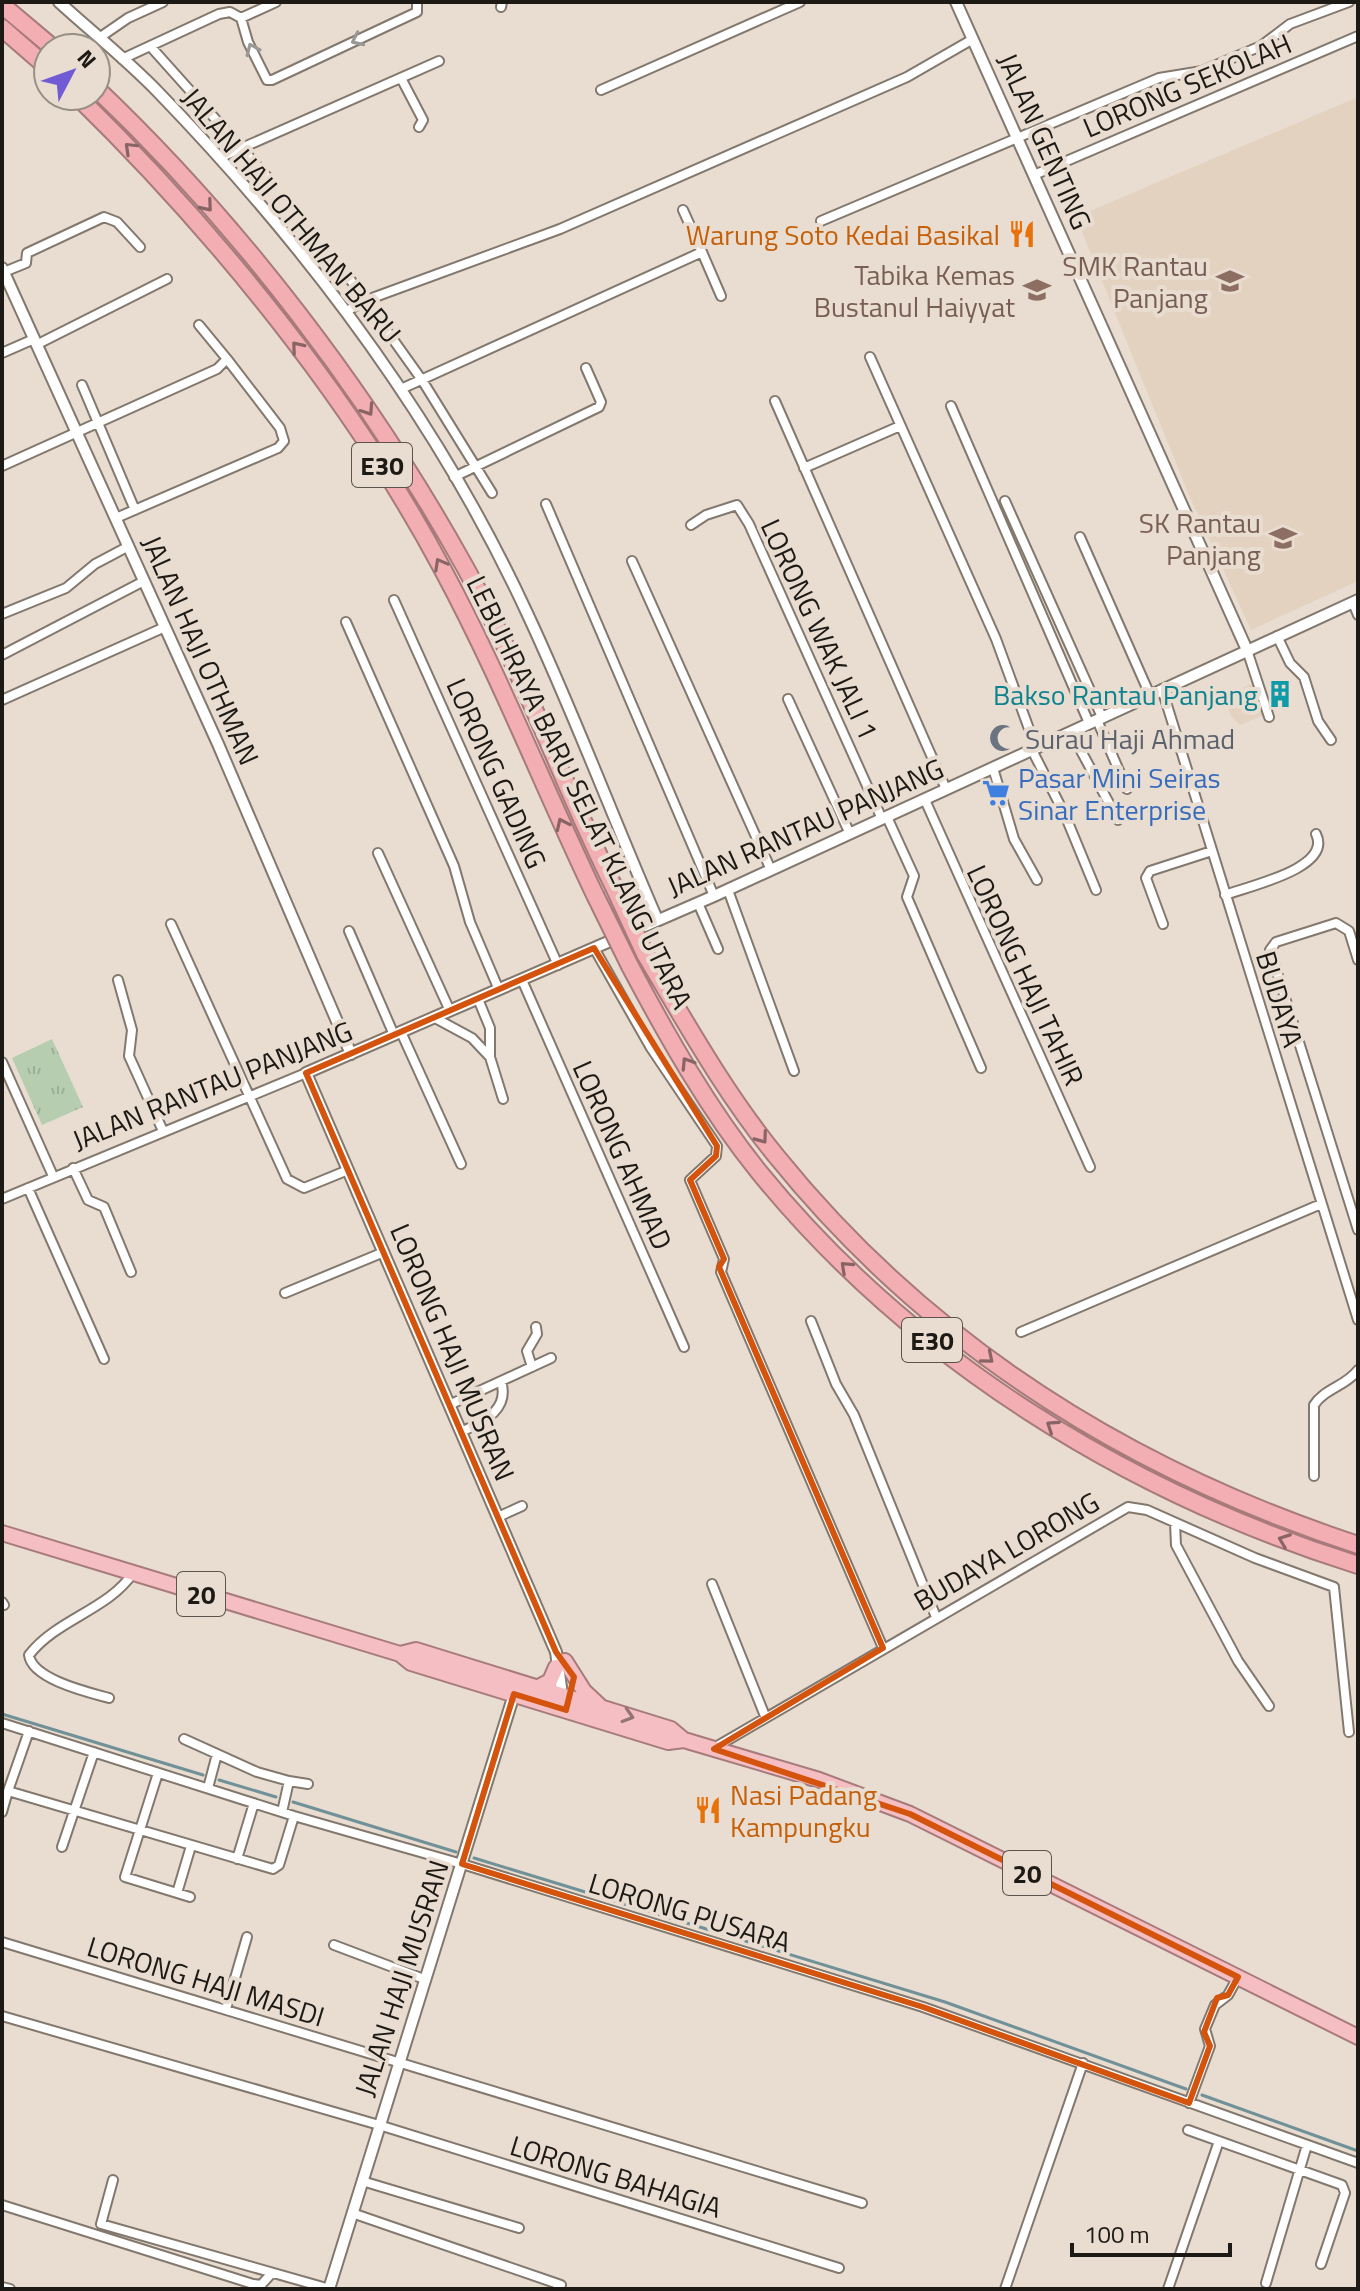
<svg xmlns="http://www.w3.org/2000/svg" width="1360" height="2291" font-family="'Titillium Web',sans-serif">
<defs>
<pattern id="park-tufts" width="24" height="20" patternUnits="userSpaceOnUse" patternTransform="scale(2)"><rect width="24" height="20" fill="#b6cdaf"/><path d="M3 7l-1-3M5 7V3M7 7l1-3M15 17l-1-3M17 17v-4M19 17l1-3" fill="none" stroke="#9caf96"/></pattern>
</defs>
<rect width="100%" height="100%" fill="#e9ddd1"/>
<path fill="#e3d2c0" d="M1358 97V581L1251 630 1189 495 1076 217Z
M1255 682 1264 715 1240 725 1231 716 1224 696Z"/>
<path fill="url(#park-tufts)" d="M52 1039 83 1107 42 1125 12 1058Z"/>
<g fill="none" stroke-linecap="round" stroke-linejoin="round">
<path stroke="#709197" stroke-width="3" d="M2 1714 203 1775
M219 1780 276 1797
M293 1802 456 1852
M474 1858 945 2002 1186 2089
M1202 2095 1358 2151"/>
<g stroke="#83786d" stroke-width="12">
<path id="minor" d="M501 7 502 2
M241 18 248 42 267 80H272L417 12V2
M241 18 276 2
M99 38 128 18 163 2
M151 47 269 179
M122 59 219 14 230 12 241 18
M401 78 423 120 419 127
M601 90 800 2
M219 158 439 61
M1034 175 1358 36
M821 221 1159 78 1202 71 1261 46 1290 24 1349 2
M702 252 721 296
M4 272 26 263 27 253 104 217 117 222 140 247
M347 275 422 380 492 493
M347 311 364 301 560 229 907 77 973 39
M36 345 167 279
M2 353 34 339
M870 357 996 639 1036 748
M82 385 135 510
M401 389 702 252 683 210
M775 401 946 789
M951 406 1089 723
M2 466 217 369 227 359 199 325
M804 468 900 426
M454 477 599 407 601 402 586 368
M1005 501 1102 717
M546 504 714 896
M116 518 278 448 284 441 280 428 227 359
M691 525 706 515 737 505 749 524 882 819
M1080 537 1150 695
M632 561 771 870
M394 600 558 965
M1353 603 1358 615
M2 614 66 588 95 564 129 546
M346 622 454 866 470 922 499 990
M1277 636 1290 663 1304 677 1318 721 1331 740
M1247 650 1269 717
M2 655 144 581
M1162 689 1358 1320
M788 699 850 834
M2 700 165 627
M1097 720 1127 789
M1071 732 1118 820
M1032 750 1065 815 1096 890
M993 768 1014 839 1037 880
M925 800 1090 1167
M887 817 914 876 907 897 981 1068
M378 853 450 1011
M728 890 794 1071
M1225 895C1249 886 1333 868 1316 834
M698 903 718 949
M171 924 287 1179 304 1188 348 1170
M1163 924 1146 878 1150 871 1212 851
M349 931 394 1035
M594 948 651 1048 717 1146 716 1156 690 1180 724 1259 721 1272 883 1648
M1358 960 1349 931 1336 923 1276 942 1270 950 1358 1230
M118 980 132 1030 129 1056 163 1131
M522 980 684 1347
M478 999 490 1028V1057L503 1099
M435 1018 472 1038 490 1057
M401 1032 461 1164
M2 1062 53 1176
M73 1168 88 1200 104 1207 131 1272
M28 1188 104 1359
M2 1199 306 1073
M285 1293 384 1252
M811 1321 836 1384 854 1415 936 1617
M1021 1332 1321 1204
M532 1367 527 1351 537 1334 536 1327
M449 1405 551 1358
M461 1432C484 1421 510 1410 501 1381
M1314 1476V1405C1324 1389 1346 1386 1358 1370
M498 1517 522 1506
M1175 1523 1176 1545 1238 1661 1269 1706
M712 1584 765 1716
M2 1602 4 1605
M109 1698C87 1692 32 1679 29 1655 57 1619 108 1610 133 1573
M2 1723 294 1816 462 1864 923 2007 1358 2163
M29 1731 8 1791 273 1869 279 1865 294 1816
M184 1739 257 1772 289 1781 282 1812
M714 1748 1128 1507 1147 1510 1255 1558 1334 1587 1349 1732
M158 1773 125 1877 190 1897
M289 1781 308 1784
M208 1788 217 1754
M2 1812 8 1791
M62 1847 94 1752
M237 1859 254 1803
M177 1893 191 1846
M2 1942 862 2203
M334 1945 424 1979
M226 2009 247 1937
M2 2016 379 2125 839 2268
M1189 2103 1210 2046 1205 2029 1215 2005 1228 1995 1238 1977
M1188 2130 1342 2185 1345 2193 1321 2264
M113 2180 101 2224 330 2289
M362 2181 519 2228
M2 2205 253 2284 261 2285 271 2274
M352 2213 561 2285
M1266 2283 1307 2145
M2 2287 10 2289
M1005 2289 1083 2063
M1168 2289 1219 2141"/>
</g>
<g stroke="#83786d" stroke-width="14">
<path id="tertiary" d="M59 2C92 32 127 60 158 92 306 245 437 418 527 613 574 713 613 818 657 919
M956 2 1247 650
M2 268 218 744 351 1054
M558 1700 561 1687 556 1652 306 1073 714 896 1358 600
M329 2289 516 1688"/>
</g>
<g stroke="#a77a7b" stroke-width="18">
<path id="trunk" d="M2 1533 400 1654 411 1663 668 1742 684 1740
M400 1654 416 1650 671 1729 684 1740 819 1780 910 1814 1358 2037
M565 1661 584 1691 599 1705
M537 1688 550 1681 556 1667"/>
</g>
<g stroke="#a77a7b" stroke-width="20">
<path id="motorway" d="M2 5 53 48
M2 28 48 68
M96 88C239 224 369 394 465 567 522 669 561 780 613 885
M77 96C216 232 352 399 443 570 500 676 543 786 595 895
M645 954C686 1023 726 1095 777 1157 930 1346 1129 1470 1358 1545
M630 966C667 1036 709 1110 759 1172 912 1360 1128 1493 1358 1565"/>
</g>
<use href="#minor" stroke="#fff" stroke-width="8"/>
<use href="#tertiary" stroke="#fff" stroke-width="10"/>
<use href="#trunk" stroke="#f4bec2" stroke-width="14"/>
<use href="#motorway" stroke="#f2aeb3" stroke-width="16"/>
<g stroke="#a77a7b" stroke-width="20" stroke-linecap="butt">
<path id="motorway-bridge" d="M613 885 645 954
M595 895 630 966"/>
</g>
<use href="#motorway-bridge" stroke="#f2aeb3" stroke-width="16"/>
</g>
<defs><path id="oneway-chevron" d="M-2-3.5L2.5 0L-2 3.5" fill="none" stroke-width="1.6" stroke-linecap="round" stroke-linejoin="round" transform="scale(2)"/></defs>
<g stroke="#999895">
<use href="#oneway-chevron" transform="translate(357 40) rotate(155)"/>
<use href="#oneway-chevron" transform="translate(252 49) rotate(-114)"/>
</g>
<g stroke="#886464">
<use href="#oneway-chevron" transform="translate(130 148) rotate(-136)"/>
<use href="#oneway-chevron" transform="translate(207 206) rotate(50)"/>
<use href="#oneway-chevron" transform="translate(297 347) rotate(-130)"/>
<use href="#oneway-chevron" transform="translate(368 410) rotate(56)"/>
<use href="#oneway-chevron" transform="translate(440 564) rotate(-119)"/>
<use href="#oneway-chevron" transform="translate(562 824) rotate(-115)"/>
<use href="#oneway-chevron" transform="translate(687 1063) rotate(-122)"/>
<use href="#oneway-chevron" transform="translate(762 1138) rotate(54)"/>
<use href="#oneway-chevron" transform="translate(846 1267) rotate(-137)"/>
<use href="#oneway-chevron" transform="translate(988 1358) rotate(40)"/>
<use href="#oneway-chevron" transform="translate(1052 1426) rotate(-146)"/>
<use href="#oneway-chevron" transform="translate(1284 1540) rotate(-159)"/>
</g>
<use stroke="#937474" href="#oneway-chevron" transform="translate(628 1716) rotate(17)"/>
<path fill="none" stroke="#d4530d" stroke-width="6" stroke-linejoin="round" d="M594 948 717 1146 716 1156 690 1180 724 1259 719 1267 883 1648 714 1749 910 1814 1238 1977 1228 1995 1217 1998 1204 2032 1210 2046 1189 2103 923 2007 462 1864 514 1694 566 1710 574 1677 556 1652 306 1073Z"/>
<defs>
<g id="restaurant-bare" transform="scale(2.16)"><path d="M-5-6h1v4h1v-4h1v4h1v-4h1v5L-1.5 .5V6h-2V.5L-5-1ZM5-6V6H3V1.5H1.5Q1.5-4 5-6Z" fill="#e8710a" stroke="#e9ddd1" stroke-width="2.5" paint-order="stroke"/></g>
<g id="school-bare" transform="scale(2.16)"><path d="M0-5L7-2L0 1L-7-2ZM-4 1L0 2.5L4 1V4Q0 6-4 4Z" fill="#8d6e63" stroke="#e9ddd1" stroke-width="2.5" paint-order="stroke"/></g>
<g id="building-bare" transform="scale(2.16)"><path d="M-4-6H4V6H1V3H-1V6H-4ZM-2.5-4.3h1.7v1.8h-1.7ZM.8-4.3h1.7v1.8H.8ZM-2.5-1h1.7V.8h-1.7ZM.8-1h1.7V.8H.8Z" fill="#0f9aa8" stroke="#e9ddd1" stroke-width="2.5" paint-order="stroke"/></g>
<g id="mosque-bare" transform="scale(2.16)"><path d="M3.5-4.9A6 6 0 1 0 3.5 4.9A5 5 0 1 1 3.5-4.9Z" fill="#6b7280" stroke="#e9ddd1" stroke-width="2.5" paint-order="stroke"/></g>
<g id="supermarket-bare" transform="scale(2.16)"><path d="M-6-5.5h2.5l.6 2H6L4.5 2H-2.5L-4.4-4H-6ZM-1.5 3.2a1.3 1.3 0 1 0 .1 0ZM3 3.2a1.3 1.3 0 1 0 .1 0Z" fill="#3f7fe0" stroke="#e9ddd1" stroke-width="2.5" paint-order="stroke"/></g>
</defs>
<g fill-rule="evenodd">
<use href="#restaurant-bare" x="1022" y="234"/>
<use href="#school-bare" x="1230" y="281"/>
<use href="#school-bare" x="1037" y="290"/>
<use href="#school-bare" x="1283" y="538"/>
<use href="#building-bare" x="1280" y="694"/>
<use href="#mosque-bare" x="1003" y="738"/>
<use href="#supermarket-bare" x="996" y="793"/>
<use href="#restaurant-bare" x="708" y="1810"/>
</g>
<g text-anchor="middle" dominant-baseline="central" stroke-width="8" stroke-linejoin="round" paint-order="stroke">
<g fill="#e9ddd1" stroke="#5a544d" stroke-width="2">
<rect x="352" y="443" width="60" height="44" rx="6"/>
<rect x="902" y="1318" width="60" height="44" rx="6"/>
<rect x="177" y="1572" width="48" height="44" rx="6"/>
<rect x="1003" y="1851" width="48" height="44" rx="6"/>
</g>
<g font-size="26" font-weight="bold" fill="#1d1914">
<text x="382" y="465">E30</text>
<text x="932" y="1340">E30</text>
<text x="201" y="1594">20</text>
<text x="1027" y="1873">20</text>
</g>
<g font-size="28" fill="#1d1914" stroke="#e9ddd1">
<text transform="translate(1187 85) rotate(-23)">LORONG SEKOLAH</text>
<text transform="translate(1045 141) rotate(66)">JALAN GENTING</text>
<text transform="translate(292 215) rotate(50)">JALAN HAJI OTHMAN BARU</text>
<text transform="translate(820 629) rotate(65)">LORONG WAK JALI 1</text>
<text transform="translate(201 650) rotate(66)">JALAN HAJI OTHMAN</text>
<text transform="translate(497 773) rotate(66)">LORONG GADING</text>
<text transform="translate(580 792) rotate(64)">LEBUHRAYA BARU SELAT KLANG UTARA</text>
<text transform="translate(805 827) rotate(-24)">JALAN RANTAU PANJANG</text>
<text transform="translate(1026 975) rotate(65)">LORONG HAJI TAHIR</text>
<text transform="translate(1280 999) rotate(73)">BUDAYA</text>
<text transform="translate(212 1085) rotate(-22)">JALAN RANTAU PANJANG</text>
<text transform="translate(623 1155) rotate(66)">LORONG AHMAD</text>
<text transform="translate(453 1352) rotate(67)">LORONG HAJI MUSRAN</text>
<text transform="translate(1006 1551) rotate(-30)">BUDAYA LORONG</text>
<text transform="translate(690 1912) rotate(17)">LORONG PUSARA</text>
<text transform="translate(401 1978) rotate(-72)">JALAN HAJI MUSRAN</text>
<text transform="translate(206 1981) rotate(17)">LORONG HAJI MASDI</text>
<text transform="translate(616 2176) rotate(17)">LORONG BAHAGIA</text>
</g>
<g font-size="28" fill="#c56008" stroke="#e9ddd1" text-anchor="end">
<text x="1000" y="234">Warung Soto Kedai Basikal</text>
<text x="730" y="1794" text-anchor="start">Nasi Padang<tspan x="730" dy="32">Kampungku</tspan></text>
</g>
<g font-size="28" fill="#785e54" stroke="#e9ddd1" text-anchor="end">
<text x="1208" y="265">SMK Rantau<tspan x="1208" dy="32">Panjang</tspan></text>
<text x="1015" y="274">Tabika Kemas<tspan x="1015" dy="32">Bustanul Haiyyat</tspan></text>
<text x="1261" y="522">SK Rantau<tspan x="1261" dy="32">Panjang</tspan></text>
</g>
<g font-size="28" fill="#0d838f" stroke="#e9ddd1" text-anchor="end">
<text x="1258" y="694">Bakso Rantau Panjang</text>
</g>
<g font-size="28" fill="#5b616d" stroke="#e9ddd1" text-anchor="start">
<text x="1025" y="738">Surau Haji Ahmad</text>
</g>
<g font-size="28" fill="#366cbe" stroke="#e9ddd1" text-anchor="start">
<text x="1018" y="777">Pasar Mini Seiras<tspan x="1018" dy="32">Sinar Enterprise</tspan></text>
</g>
</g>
<rect width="1360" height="2291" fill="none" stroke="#1d1914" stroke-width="8"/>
<g transform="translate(72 72) rotate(49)"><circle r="38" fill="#e9ddd1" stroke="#978f85" stroke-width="2"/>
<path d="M0-6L14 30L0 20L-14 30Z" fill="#715bd5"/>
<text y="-12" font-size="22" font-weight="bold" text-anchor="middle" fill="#1d1914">N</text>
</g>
<path d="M1072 2243v12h158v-12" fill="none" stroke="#1d1914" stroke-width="4"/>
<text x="1084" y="2243" font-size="24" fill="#1d1914" stroke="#e9ddd1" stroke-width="6" paint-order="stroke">100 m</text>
</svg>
